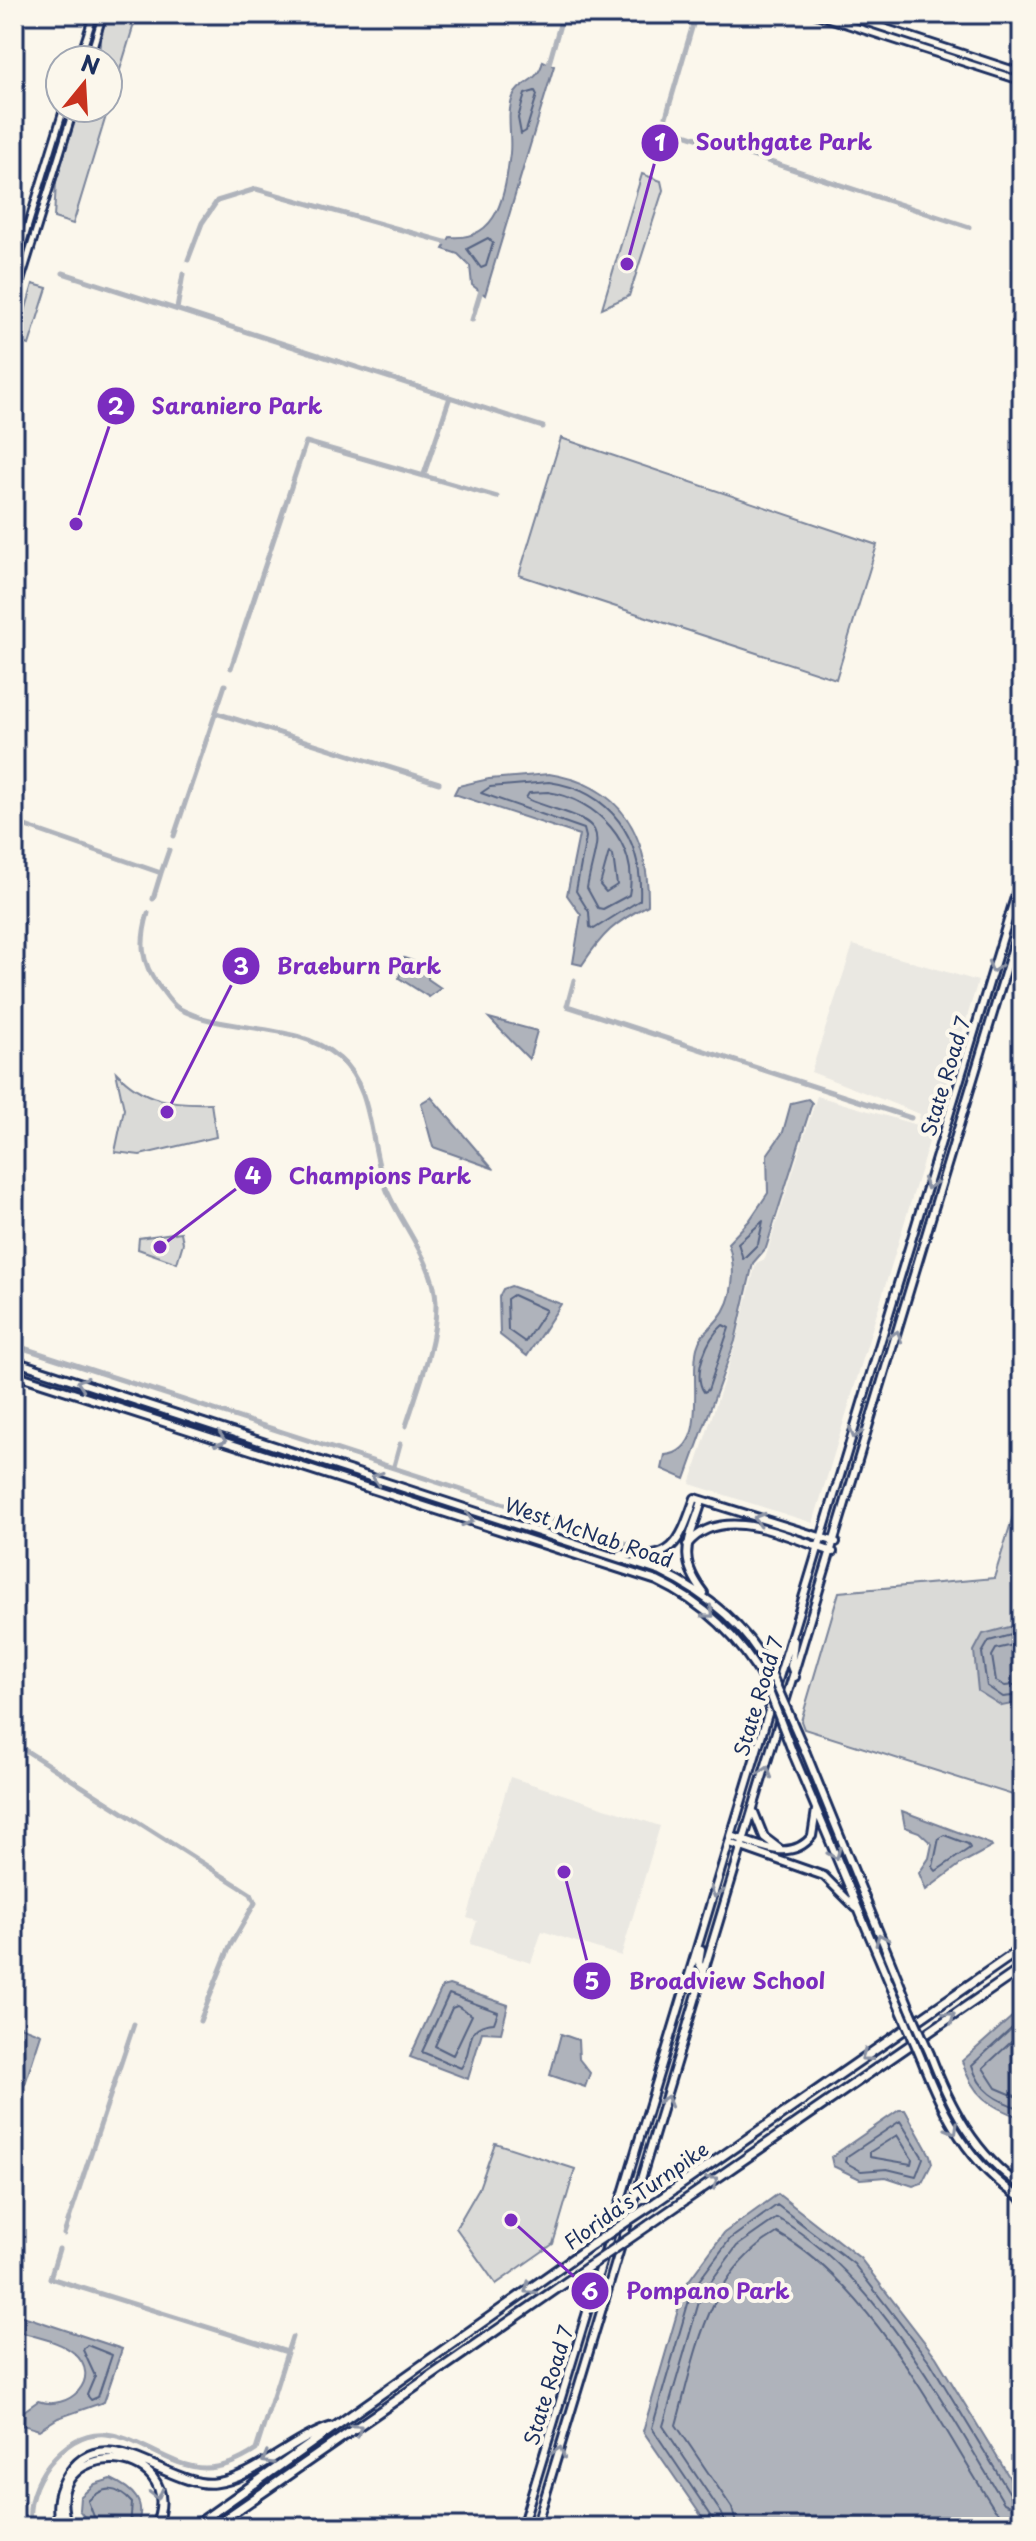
<svg xmlns="http://www.w3.org/2000/svg" width="1036" height="2541" font-family="'Playpen Sans',sans-serif">
<rect width="100%" height="100%" fill="#fbf7ec"/>
<filter id="ink" filterUnits="userSpaceOnUse"><feTurbulence type="fractalNoise" baseFrequency=".0125" numOctaves="2"/><feDisplacementMap in="SourceGraphic" scale="16" xChannelSelector="R" yChannelSelector="G"/><feConvolveMatrix kernelMatrix="1 2 1 2 8 2 1 2 1" color-interpolation-filters="sRGB"/></filter>
<g filter="url(#ink)">
<path fill="#eae8e2" d="M853 945 978 981 813 1523 690 1484 735 1346 756 1263 765 1259 817 1096 917 1125 920 1114 811 1072Z
M510 1777 660 1826 621 1956 542 1931 531 1963 470 1944 477 1921 467 1918Z"/>
<path fill="#dadad7" stroke="#7a849a" stroke-width="2" d="M106 14H137L73 224 54 218 56 182 79 108H108V60H97Z
M642 174 661 181 663 190 629 296 602 308Z
M33 284 47 288 29 345 14 341 17 321 22 322Z
M561 438 877 545 836 679 519 575Z
M116 1072C144 1102 172 1104 211 1103L216 1137 140 1155 115 1152 124 1109Z
M181 1232 183 1243 177 1263 138 1249 139 1238Z
M1022 1487V1798L804 1729 801 1721 839 1592 994 1578Z
M495 2143 575 2169 553 2244 496 2284 456 2228 479 2188Z"/>
<path fill="#afb3bb" stroke="#747e96" stroke-width="2" d="M543 61 554 66 485 295 472 285 470 266 458 254 443 249 450 237C499 241 505 194 510 153 512 135 506 114 513 97 520 80 537 85 543 61Z
M549 774C622 785 649 836 648 905 614 923 603 933 582 965L573 963 581 915 567 895 579 835 454 794 458 786 489 779Z
M404 958 429 967 428 979 441 988 429 997 399 978Z
M489 1018 537 1031 529 1059Z
M431 1097 492 1168 433 1147 421 1103Z
M808 1099 812 1103 766 1248 753 1263 735 1341 685 1479 662 1469 665 1455C710 1452 689 1379 697 1348 701 1333 709 1330 718 1319 735 1299 736 1266 728 1243L749 1221 768 1193 767 1155 783 1132 791 1103Z
M511 1286 561 1304 527 1356 500 1335 499 1297 503 1289Z
M1020 1624 1022 1702 1002 1706 978 1691 974 1651 983 1634Z
M902 1811 990 1844 992 1847 962 1863 926 1890 919 1873 929 1858 932 1844 919 1832 905 1827Z
M449 1985 508 2005 501 2033 482 2032 468 2079 410 2057 442 1987Z
M1022 2008V2118C989 2107 972 2095 962 2061Z
M15 2024 41 2034 25 2084 20 2087 14 2085Z
M561 2034 578 2040 579 2059 590 2073 585 2087 550 2075Z
M899 2110H905L930 2155 932 2163 922 2183 913 2186 886 2177 860 2179 833 2166 831 2157Z
M778 2194 860 2258 936 2357 1022 2498V2527H709L643 2431 685 2286 724 2233Z
M14 2313 122 2349 104 2402 58 2418 39 2430 23 2425 14 2429V2418L38 2401C68 2412 104 2379 74 2353 59 2340 33 2337 14 2330Z
M111 2479C133 2489 148 2503 136 2527H92L79 2510 80 2497 95 2484Z"/>
<g fill="none" stroke-linecap="round" stroke-linejoin="round">
<path stroke="#566483" stroke-width="2" d="M535 91 537 95 526 131 521 134 518 118 525 94Z
M488 238 493 243 486 266 481 268 467 249Z
M549 782C611 791 643 838 640 900L594 929 590 927 589 912 576 891 586 837 584 829 481 793 490 787Z
M548 792C596 799 640 844 629 895L603 909 598 908 587 888C596 837 613 826 555 809 545 805 534 803 526 798L529 793Z
M609 852 613 855 617 885 606 892 600 885Z
M763 1221 758 1244 743 1259 738 1243Z
M513 1295 546 1310 525 1342 508 1330 507 1299Z
M723 1325 729 1328 708 1390 704 1392C692 1374 707 1338 723 1325Z
M1022 1632 989 1641 982 1653 987 1686 1003 1697 1022 1695
M1022 1643 996 1649 992 1656 996 1681 1005 1686 1022 1684
M944 1835 968 1844 970 1848 936 1871 933 1867 939 1838Z
M449 1994 498 2012 494 2023C462 2025 475 2048 461 2068L422 2052Z
M457 2006 472 2015 453 2055 435 2046 452 2008Z
M1022 2019 972 2065C979 2091 997 2101 1022 2109
M1022 2032 983 2068 996 2088 1022 2099
M900 2121 923 2158 916 2176 887 2169 861 2171 845 2162 846 2157Z
M897 2135 912 2159 911 2164 870 2157V2152Z
M87 2345 112 2355 98 2397 91 2400 87 2395 95 2376 83 2350Z
M98 2527 88 2501C104 2485 117 2486 132 2503L130 2527
M715 2527 714 2520 652 2428 692 2290 730 2239 777 2205 854 2264 930 2362 1012 2497 1022 2500
M725 2527 722 2514 663 2426 701 2295 737 2246 777 2218C876 2273 946 2408 1004 2503L1022 2511
M737 2527 732 2508 676 2425C696 2353 707 2273 777 2233 873 2286 937 2420 995 2510L1007 2520 1022 2523"/>
<path stroke="#afb3bb" stroke-width="5" d="M696 14 663 127 969 227
M548 67 563 14
M188 260 202 223 217 201 256 189 452 244
M63 273 543 427
M177 309 183 274
M472 320 482 287
M424 474 450 397
M231 668 306 442 497 497
M216 713 439 783
M14 822 161 873 153 899
M174 836 225 685
M161 873 169 850
M148 913C140 941 140 962 159 986 164 992 171 1004 178 1008 227 1035 296 1020 339 1058 377 1090 368 1154 390 1197 405 1229 435 1266 436 1302 437 1343 418 1388 406 1426
M574 980 567 1006 911 1118
M14 1345 634 1546
M394 1466 400 1444
M14 1743 251 1894 255 1903 230 1946 200 2021
M64 2234 134 2024
M59 2249 50 2278 287 2352
M31 2527C26 2505 36 2481 49 2464 106 2394 150 2467 205 2468 224 2468 241 2460 256 2450L292 2337"/>
<g stroke="#1b2f5e" stroke-width="11">
<path id="secondary" d="M815 14 1022 81
M842 14 1022 73
M79 60 94 14
M89 60 103 14
M14 271 64 108
M14 302 74 108"/>
</g>
<g stroke="#1b2f5e" stroke-width="12">
<path id="primary" d="M14 1361 661 1572C707 1594 746 1626 770 1671
M14 1374 657 1581C706 1604 741 1639 767 1686
M702 1501C690 1541 675 1555 704 1593
M687 1545C722 1502 789 1538 833 1552
M621 1554C674 1562 679 1543 695 1498L836 1542
M794 1641 791 1666 795 1677
M806 1753 911 2011
M794 1756 902 2013
M754 1812 764 1837 781 1850
M732 1836C758 1845 791 1863 812 1836L816 1810
M730 1843 824 1876 856 1908
M701 1950 699 1963 705 1974
M930 2054C949 2104 975 2156 1022 2186
M921 2058C943 2115 969 2165 1022 2199
M522 2527 1022 874
M536 2527 1022 917"/>
</g>
<g stroke="#1b2f5e" stroke-width="13">
<path id="motorway" d="M656 2202 1022 1948
M649 2225 1022 1968
M62 2527C55 2512 57 2495 65 2480 101 2412 168 2489 215 2483 253 2479 292 2439 331 2427
M68 2527C33 2434 193 2440 155 2527
M193 2527 593 2244
M213 2527 588 2267"/>
</g>
<use href="#secondary" stroke="#fbf7ec" stroke-width="5"/>
<use href="#primary" stroke="#fbf7ec" stroke-width="6"/>
<use href="#motorway" stroke="#fbf7ec" stroke-width="7"/>
<g stroke="#1b2f5e" stroke-width="12" stroke-linecap="butt">
<path id="primary-bridge" d="M770 1671 806 1753
M767 1686 794 1756
M911 2011 930 2054
M902 2013 921 2058"/>
</g>
<g stroke="#1b2f5e" stroke-width="13" stroke-linecap="butt">
<path id="motorway-bridge" d="M593 2244 656 2202
M588 2267 649 2225"/>
</g>
<use href="#primary-bridge" stroke="#fbf7ec" stroke-width="6"/>
<use href="#motorway-bridge" stroke="#fbf7ec" stroke-width="7"/>
</g>
<defs><path id="oneway-chevron" d="M-2-3.5L2.5 0L-2 3.5" fill="none" stroke-width="1.6" stroke-linecap="round" stroke-linejoin="round" transform="scale(2)"/></defs>
<g stroke="#8b93a5">
<use href="#oneway-chevron" transform="translate(994 967) rotate(107)"/>
<use href="#oneway-chevron" transform="translate(929 1184) rotate(107)"/>
<use href="#oneway-chevron" transform="translate(896 1336) rotate(-73)"/>
<use href="#oneway-chevron" transform="translate(82 1383) rotate(-162)"/>
<use href="#oneway-chevron" transform="translate(855 1433) rotate(107)"/>
<use href="#oneway-chevron" transform="translate(221 1440) rotate(18)"/>
<use href="#oneway-chevron" transform="translate(377 1478) rotate(-162)"/>
<use href="#oneway-chevron" transform="translate(759 1519) rotate(-163)"/>
<use href="#oneway-chevron" transform="translate(468 1520) rotate(18)"/>
<use href="#oneway-chevron" transform="translate(709 1613) rotate(39)"/>
<use href="#oneway-chevron" transform="translate(766 1772) rotate(-73)"/>
<use href="#oneway-chevron" transform="translate(835 1854) rotate(67)"/>
<use href="#oneway-chevron" transform="translate(716 1892) rotate(107)"/>
<use href="#oneway-chevron" transform="translate(881 1939) rotate(-113)"/>
<use href="#oneway-chevron" transform="translate(950 2017) rotate(-35)"/>
<use href="#oneway-chevron" transform="translate(866 2056) rotate(145)"/>
<use href="#oneway-chevron" transform="translate(666 2101) rotate(-73)"/>
<use href="#oneway-chevron" transform="translate(953 2129) rotate(60)"/>
<use href="#oneway-chevron" transform="translate(713 2181) rotate(-35)"/>
<use href="#oneway-chevron" transform="translate(529 2289) rotate(145)"/>
<use href="#oneway-chevron" transform="translate(357 2429) rotate(-35)"/>
<use href="#oneway-chevron" transform="translate(559 2452) rotate(-73)"/>
<use href="#oneway-chevron" transform="translate(267 2459) rotate(150)"/>
<use href="#oneway-chevron" transform="translate(157 2494) rotate(76)"/>
</g>
</g>
<g text-anchor="middle" dominant-baseline="central" stroke-width="8" stroke-linejoin="round" paint-order="stroke">
<g font-size="20" fill="#1b2f5e" stroke="#fbf7ec">
<text transform="translate(945 1076) rotate(-73)">State Road 7</text>
<text transform="translate(589 1532) rotate(19)">West McNab Road</text>
<text transform="translate(758 1696) rotate(-73)">State Road 7</text>
<text transform="translate(636 2195) rotate(-35)">Florida's Turnpike</text>
<text transform="translate(548 2385) rotate(-73)">State Road 7</text>
</g>
</g>
<path fill="none" stroke="#7b2cbf" stroke-width="3" d="M627 264L660 143M76 524L116 406M167 1112L241 966M160 1247L253 1176M564 1872L592 1981M511 2220L590 2291"/>
<g fill="#7b2cbf" stroke="#fbf7ec" stroke-width="3">
<circle cx="627" cy="264" r="8"/>
<circle cx="76" cy="524" r="8"/>
<circle cx="167" cy="1112" r="8"/>
<circle cx="160" cy="1247" r="8"/>
<circle cx="564" cy="1872" r="8"/>
<circle cx="511" cy="2220" r="8"/>
<circle cx="660" cy="143" r="20"/>
<circle cx="116" cy="406" r="20"/>
<circle cx="241" cy="966" r="20"/>
<circle cx="253" cy="1176" r="20"/>
<circle cx="592" cy="1981" r="20"/>
<circle cx="590" cy="2291" r="20"/>
</g>
<g font-size="24" text-anchor="middle" font-weight="bold" fill="#fff">
<text x="660" y="151">1</text>
<text x="116" y="415">2</text>
<text x="241" y="975">3</text>
<text x="253" y="1184">4</text>
<text x="592" y="1990">5</text>
<text x="590" y="2300">6</text>
</g>
<g font-size="22" text-anchor="middle" font-weight="bold" fill="#7b2cbf" stroke="#fbf7ec" stroke-width="8" stroke-linejoin="round" paint-order="stroke">
<text x="784" y="150">Southgate Park</text>
<text x="237" y="414">Saraniero Park</text>
<text x="359" y="974">Braeburn Park</text>
<text x="380" y="1184">Champions Park</text>
<text x="727" y="1989">Broadview School</text>
<text x="708" y="2299">Pompano Park</text>
</g>
<rect width="1036" height="2541" fill="none" stroke="#fbf7ec" stroke-width="48"/>
<rect x="24" y="24" width="988" height="2493" fill="none" stroke="#1b2f5e" stroke-width="3" filter="url(#ink)"/>
<g transform="translate(84 84) rotate(18)"><circle r="38" fill="#fbf7ec" stroke="#a1a7b3" stroke-width="2"/>
<path d="M0-6L14 30L0 20L-14 30Z" fill="#c8321e"/>
<text y="-12" font-size="22" font-weight="bold" text-anchor="middle" fill="#1b2f5e">N</text>
</g>
</svg>
